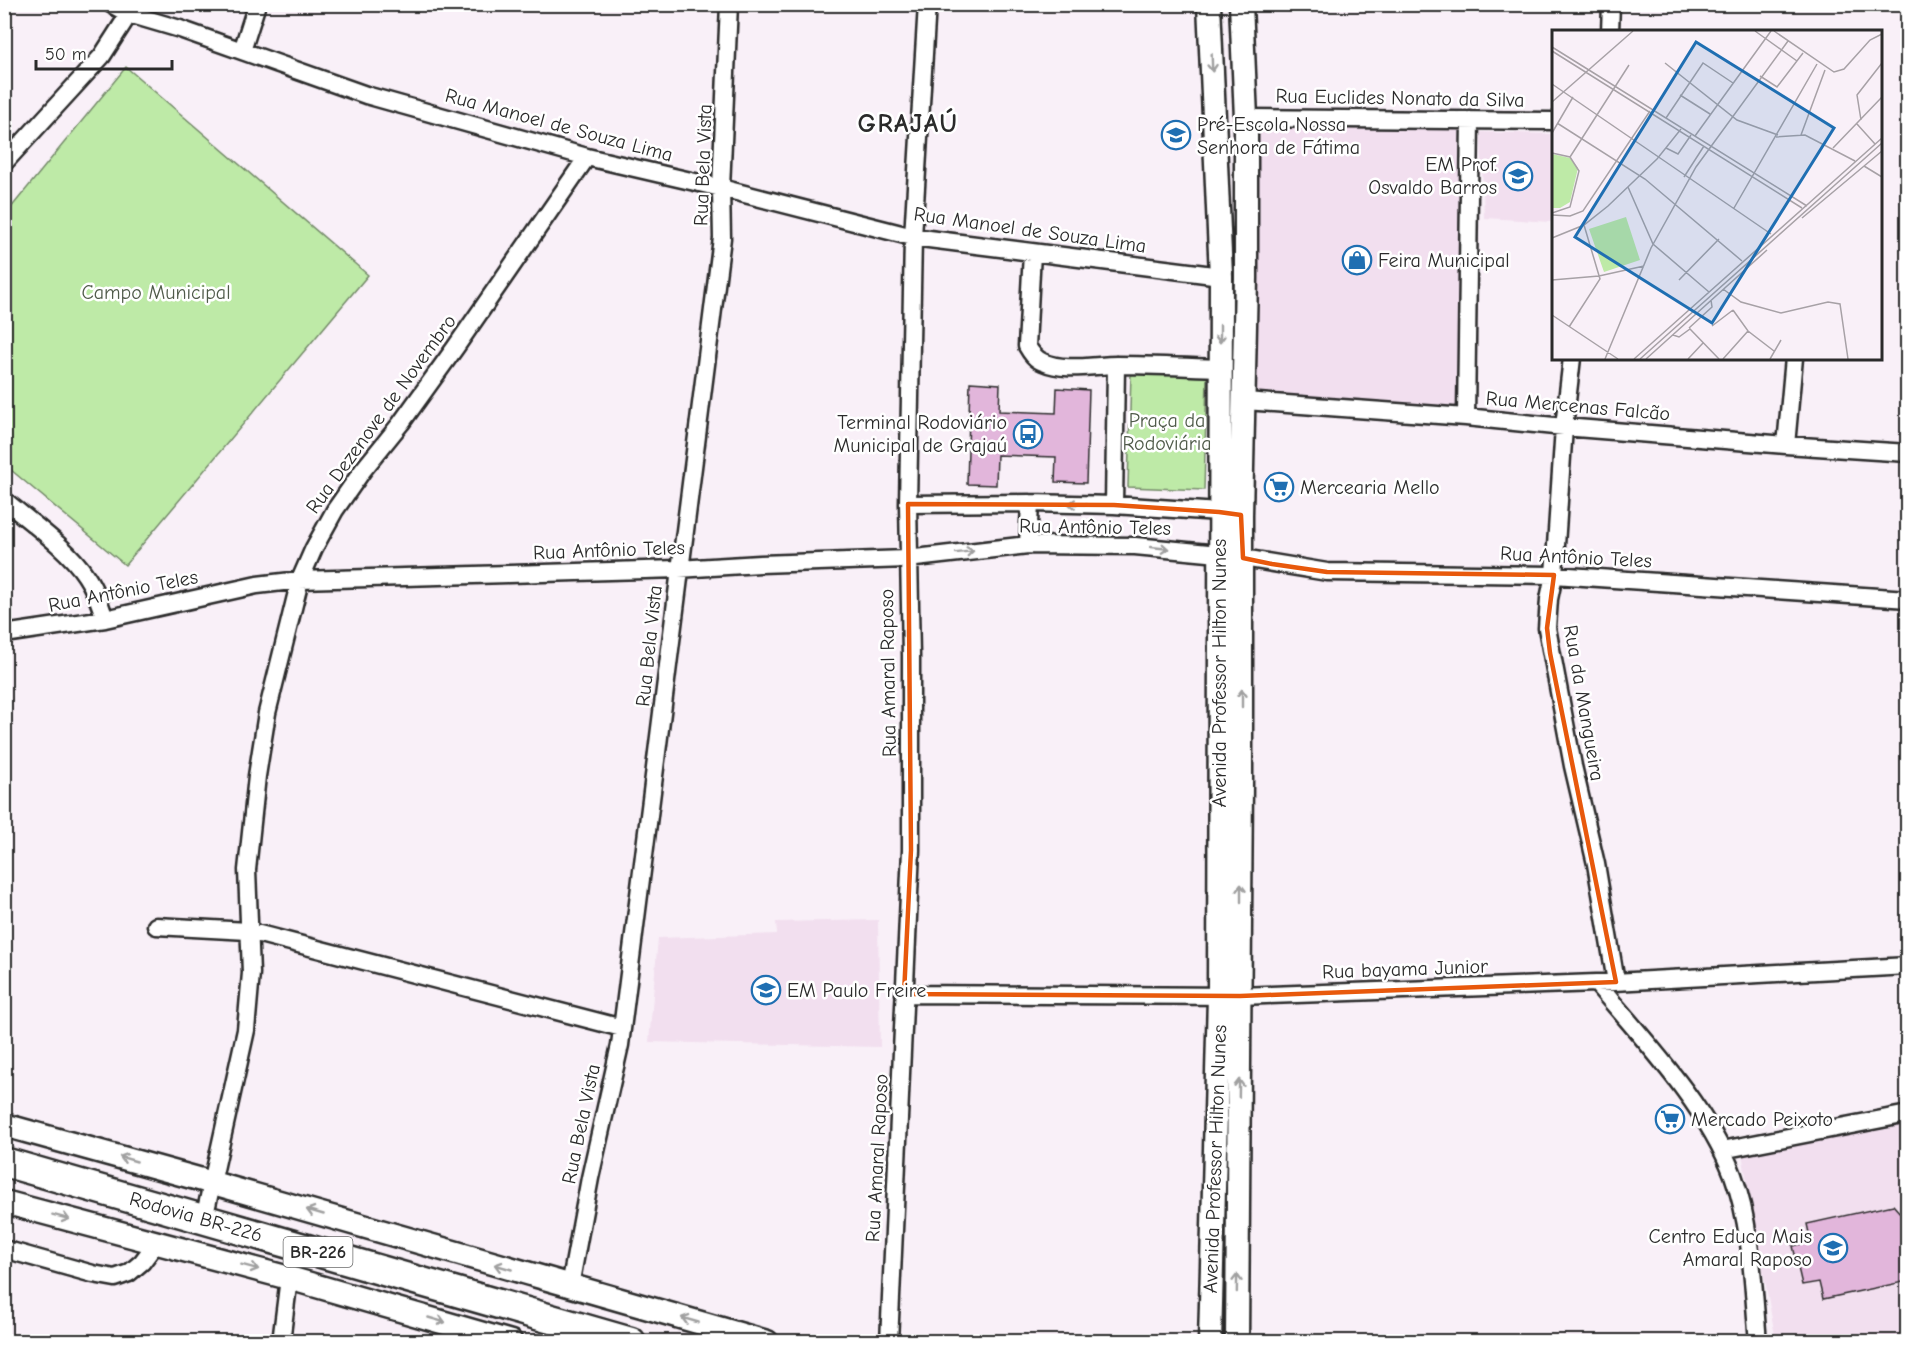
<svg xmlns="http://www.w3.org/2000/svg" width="1912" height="1346" font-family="'Comic Neue',sans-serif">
<rect width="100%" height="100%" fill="#f9f0f8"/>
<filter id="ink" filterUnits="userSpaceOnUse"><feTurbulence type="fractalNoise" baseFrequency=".0167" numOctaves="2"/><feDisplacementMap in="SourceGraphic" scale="12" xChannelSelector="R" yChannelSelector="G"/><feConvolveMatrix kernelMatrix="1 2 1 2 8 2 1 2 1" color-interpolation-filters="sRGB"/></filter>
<g filter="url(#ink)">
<path fill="#f2dfef" d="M1253 123 1463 126 1461 411 1252 394Z
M1481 132 1553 134V222L1484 218Z
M878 920 880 1047 649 1042 658 938 777 934 776 922Z
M1907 1124V1341H1776L1742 1154Z"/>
<path fill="#beeaa7" stroke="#748a69" stroke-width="1.5" d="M126 67 368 275 125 565 5 465V215Z
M1131 373 1207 376 1204 490 1128 487Z"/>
<path fill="#e2b6db" stroke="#2b2b2b" stroke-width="1.5" d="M970 382 1000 384 999 411 1056 413 1057 388 1089 390 1086 483 1055 482 1056 457 997 455 996 485 967 484Z
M1893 1205 1908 1222V1281L1823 1299 1819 1282 1802 1285 1793 1246 1811 1242 1807 1224Z"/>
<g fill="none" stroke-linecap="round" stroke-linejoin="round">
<g stroke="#2b2b2b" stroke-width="21">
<path id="street" d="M111 4 129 14 180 29 366 95 587 157 721 188 913 237 1221 276
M1610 32 1611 4
M242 51 257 4
M1246 118 1554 121
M4 163 102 56 129 14
M1032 253 1027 346C1031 353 1035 359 1043 362 1065 372 1094 365 1117 365 1152 365 1186 367 1220 368
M1572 358 1564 427 1554 575 1549 599 1547 628 1573 766 1596 864 1616 982
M1245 401 1466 417 1564 427 1786 445 1908 453
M1466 417 1470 120
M1786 445 1794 358
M4 500C29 521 69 549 86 576 95 589 100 604 105 619
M908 504 1030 503 1114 505 1219 512
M1114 505 1116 365
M1028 545 1030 503
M1243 558 1327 572 1554 575 1908 599
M4 634 105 619 257 585 300 580 678 569 760 564 907 559 1028 545 1135 546 1219 554
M156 926 248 931 622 1028
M1596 983C1643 1039 1707 1106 1733 1175 1752 1227 1753 1287 1758 1342
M904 994 1240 996 1596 983 1908 966
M1722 1150 1908 1114
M204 1219 246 1030 251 973 247 870 257 776 267 713 300 580 314 548 335 510 363 470 401 423 455 348 587 157
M4 1249 93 1274 115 1278 129 1273 142 1262 157 1242
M570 1286 590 1178 620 1045 722 238 721 188 729 4
M281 1342 289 1278
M889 1342 911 850V656L908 504 913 237 927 4"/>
</g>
<g stroke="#2b2b2b" stroke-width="27">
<path id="secondary" d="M1209 4 1221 276 1219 996 1210 1342
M4 1125 213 1183 767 1342
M4 1202 289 1278 511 1342
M1237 1342 1241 780V515L1246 278V118L1241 4"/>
</g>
<g stroke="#2b2b2b" stroke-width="33">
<path id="highway" d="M4 1162 631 1342"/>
</g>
<use href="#street" stroke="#fff" stroke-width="16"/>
<use href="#secondary" stroke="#fff" stroke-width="22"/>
<use href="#highway" stroke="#fff" stroke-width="28"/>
</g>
<defs><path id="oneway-shaft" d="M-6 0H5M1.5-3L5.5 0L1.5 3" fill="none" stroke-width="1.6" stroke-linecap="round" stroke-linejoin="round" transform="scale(1.5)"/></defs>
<g stroke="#a0a0a0">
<use href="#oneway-shaft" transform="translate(1212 63) rotate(88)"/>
<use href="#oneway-shaft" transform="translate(1220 334) rotate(90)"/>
<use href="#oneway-shaft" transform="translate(1077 504) rotate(-179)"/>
<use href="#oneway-shaft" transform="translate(1160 548) rotate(6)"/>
<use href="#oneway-shaft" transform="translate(965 552) rotate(-7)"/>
<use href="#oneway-shaft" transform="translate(1242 698) rotate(-90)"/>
<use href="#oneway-shaft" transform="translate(1241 893) rotate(-90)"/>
<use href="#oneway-shaft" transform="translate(1239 1088) rotate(-89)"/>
<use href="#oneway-shaft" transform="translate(128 1159) rotate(-164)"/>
<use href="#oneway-shaft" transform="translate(315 1212) rotate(-164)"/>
<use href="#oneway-shaft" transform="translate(61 1217) rotate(15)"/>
<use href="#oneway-shaft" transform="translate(250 1267) rotate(15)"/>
<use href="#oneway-shaft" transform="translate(503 1267) rotate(-164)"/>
<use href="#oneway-shaft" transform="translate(1237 1283) rotate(-89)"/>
<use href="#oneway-shaft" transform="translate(437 1320) rotate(16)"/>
<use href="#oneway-shaft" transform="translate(690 1320) rotate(-164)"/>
</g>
</g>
<path fill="none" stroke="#e8590c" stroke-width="4.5" stroke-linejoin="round" d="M908 504 1114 505 1219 512 1241 515 1243 558 1272 564 1327 572 1554 575 1547 628 1550 653 1616 982 1240 996 904 994 911 850Z"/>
<defs>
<g id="school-ring" transform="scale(1.5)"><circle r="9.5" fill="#fff" stroke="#1f6fb2" stroke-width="1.5"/><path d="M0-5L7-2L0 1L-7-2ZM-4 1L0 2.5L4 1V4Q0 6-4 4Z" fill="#1f6fb2"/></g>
<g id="shop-ring" transform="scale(1.5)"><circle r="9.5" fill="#fff" stroke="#1f6fb2" stroke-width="1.5"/><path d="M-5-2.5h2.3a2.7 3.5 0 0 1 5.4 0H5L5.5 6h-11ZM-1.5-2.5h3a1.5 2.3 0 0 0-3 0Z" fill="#1f6fb2"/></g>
<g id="bus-ring" transform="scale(1.5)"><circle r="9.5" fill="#fff" stroke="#1f6fb2" stroke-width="1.5"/><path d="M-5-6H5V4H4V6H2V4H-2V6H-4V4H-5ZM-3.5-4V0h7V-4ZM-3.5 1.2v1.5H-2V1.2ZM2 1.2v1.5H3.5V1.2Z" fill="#1f6fb2"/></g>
<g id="supermarket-ring" transform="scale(1.5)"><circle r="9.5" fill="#fff" stroke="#1f6fb2" stroke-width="1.5"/><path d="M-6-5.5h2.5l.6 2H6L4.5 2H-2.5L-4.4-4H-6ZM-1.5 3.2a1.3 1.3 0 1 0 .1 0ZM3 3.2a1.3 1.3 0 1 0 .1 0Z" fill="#1f6fb2"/></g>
</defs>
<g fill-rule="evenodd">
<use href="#school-ring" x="1176" y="135"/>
<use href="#school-ring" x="1518" y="176"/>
<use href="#shop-ring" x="1357" y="260"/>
<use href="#bus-ring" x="1028" y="434"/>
<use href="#supermarket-ring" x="1279" y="487"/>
<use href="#school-ring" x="766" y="990"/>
<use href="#supermarket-ring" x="1670" y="1119"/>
<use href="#school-ring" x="1833" y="1248"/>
</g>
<g text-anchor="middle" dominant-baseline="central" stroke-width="5" stroke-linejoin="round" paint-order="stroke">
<rect fill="#fff" stroke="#6b6b6b" stroke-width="1.5" x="283.5" y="1237" width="69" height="30" rx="4.5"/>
<g font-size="18" font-weight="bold" fill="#2b2b2b">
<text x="318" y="1252">BR-226</text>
</g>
<g font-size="20" fill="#2b2b2b" stroke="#fff">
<text transform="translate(1400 98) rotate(1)">Rua Euclides Nonato da Silva</text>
<text transform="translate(559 125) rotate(15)">Rua Manoel de Souza Lima</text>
<text transform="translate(703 165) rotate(-88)">Rua Bela Vista</text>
<text transform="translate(1030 230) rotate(8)">Rua Manoel de Souza Lima</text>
<text transform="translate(1578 406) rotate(5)">Rua Mercenas Falcão</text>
<text transform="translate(381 414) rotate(-54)">Rua Dezenove de Novembro</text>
<text transform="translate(1095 527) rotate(1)">Rua Antônio Teles</text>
<text transform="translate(609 550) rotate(-2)">Rua Antônio Teles</text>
<text transform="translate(1576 557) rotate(3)">Rua Antônio Teles</text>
<text transform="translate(123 591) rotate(-11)">Rua Antônio Teles</text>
<text transform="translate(649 646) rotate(-84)">Rua Bela Vista</text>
<text transform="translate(888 673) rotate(-91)">Rua Amaral Raposo</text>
<text transform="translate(1219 673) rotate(-90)">Avenida Professor Hilton Nunes</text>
<text transform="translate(1584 703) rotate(80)">Rua da Mangueira</text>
<text transform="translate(1405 969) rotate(-2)">Rua bayama Junior</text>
<text transform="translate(581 1124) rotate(-78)">Rua Bela Vista</text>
<text transform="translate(877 1158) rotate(-87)">Rua Amaral Raposo</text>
<text transform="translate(1215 1159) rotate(-88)">Avenida Professor Hilton Nunes</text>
<text transform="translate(196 1217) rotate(16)">Rodovia BR-226</text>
</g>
<g font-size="20" fill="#2b2b2b" stroke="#fff" text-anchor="start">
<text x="1197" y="124">Pré-Escola Nossa<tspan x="1197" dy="23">Senhora de Fátima</tspan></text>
<text x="1497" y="164" text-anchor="end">EM Prof.<tspan x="1497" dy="23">Osvaldo Barros</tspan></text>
<text x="1378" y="260">Feira Municipal</text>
<text x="1007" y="422" text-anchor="end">Terminal Rodoviário<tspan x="1007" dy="23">Municipal de Grajaú</tspan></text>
<text x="1300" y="487">Mercearia Mello</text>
<text x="787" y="990">EM Paulo Freire</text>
<text x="1691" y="1119">Mercado Peixoto</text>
<text x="1812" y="1236" text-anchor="end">Centro Educa Mais<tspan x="1812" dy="23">Amaral Raposo</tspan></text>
</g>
<g font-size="20" fill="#505b4a" stroke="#fff">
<text x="156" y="292">Campo Municipal</text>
<text x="1167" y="420">Praça da<tspan x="1167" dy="23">Rodoviária</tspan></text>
</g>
<g font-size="26" font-weight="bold" letter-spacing="1.5" fill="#2b2b2b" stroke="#fff">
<text x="908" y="124">GRAJAÚ</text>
</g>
</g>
<g transform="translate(1552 30)">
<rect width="330" height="330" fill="#f9f0f8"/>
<path d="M0 124 18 128 26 138 18 172 8 178H0ZM74 187 88 230 52 242 37 199Z" fill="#beeaa7"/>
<path fill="none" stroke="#a7a1a6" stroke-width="1.5" d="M203 1 245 31M222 1 282 42 292 39 318 10 330 4M0 17 255 176M0 21 250 178M113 33 185 90 226 105M208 46 225 57 251 23M0 54 219 204M128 65 158 84M0 72 81 1M114 88 151 33 181 53M309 90 305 65 330 33M5 93 93 149 190 231M305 94 323 114M0 103 21 67M249 105 273 40M143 106 219 1M224 107 253 105 303 131M114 118 126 124 139 105M281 118 330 67M0 123 18 127 27 141 18 177 0 183M18 127 77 35M312 136 330 147M132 147 152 116M76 157 101 214 157 262M182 178 265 34M0 185 18 186 31 181 98 81M250 188 330 121M0 208 32 195 56 176 105 129 129 99M0 250 47 246 92 236M127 250 167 209M171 259 189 272 229 283 276 272 288 274 296 329M181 280 196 301 222 321M0 285 66 329M160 296 181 280M17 297 48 249 32 195M137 298 160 277 159 270M121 305 127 307 138 299 167 329M53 329 99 218 144 137 236 11M82 329 330 108M88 329 330 113M94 329 215 220M136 329 151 313M171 329 196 301M218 329 229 310"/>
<path fill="#1f6fb2" fill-opacity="0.15" stroke="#1f6fb2" stroke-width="3" d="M144 12 282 98 160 293 23 207Z"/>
<rect width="330" height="330" fill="none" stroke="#2b2b2b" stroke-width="3"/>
</g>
<rect width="1912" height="1346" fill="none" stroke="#fff" stroke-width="24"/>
<rect x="12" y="12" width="1888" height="1322" fill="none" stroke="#2b2b2b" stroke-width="2" filter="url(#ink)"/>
<path d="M36 60v9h136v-9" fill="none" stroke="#2b2b2b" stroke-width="3"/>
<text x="45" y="60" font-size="18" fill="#2b2b2b" stroke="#ffffff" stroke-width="4.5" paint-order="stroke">50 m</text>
</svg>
